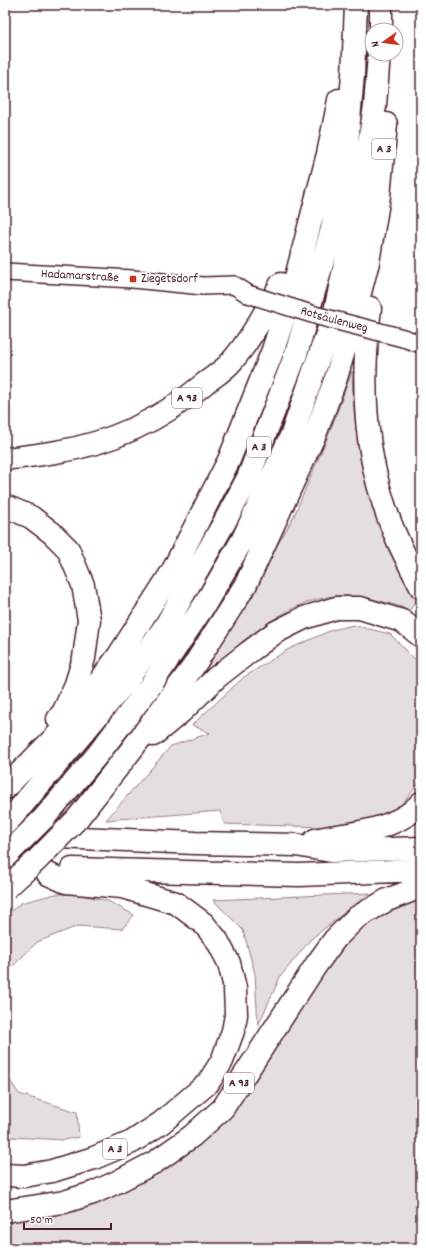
<svg xmlns="http://www.w3.org/2000/svg" width="426" height="1253" font-family="Dekko,sans-serif">
<rect width="100%" height="100%" fill="#fff"/>
<filter id="ink" filterUnits="userSpaceOnUse"><feTurbulence type="fractalNoise" baseFrequency=".025" numOctaves="2"/><feDisplacementMap in="SourceGraphic" scale="8" xChannelSelector="R" yChannelSelector="G"/><feConvolveMatrix kernelMatrix="1 2 1 2 8 2 1 2 1" color-interpolation-filters="sRGB"/></filter>
<g filter="url(#ink)">
<path fill="#e5dee0" stroke="#987e86" d="M352 371 353 399 357 439 362 468 371 501 389 551 417 599 410 610C386 602 361 594 335 596 284 601 242 643 203 674L293 518 329 434Z
M353 625 390 634 421 665V781L401 805 364 824 324 827 224 824 220 811 106 820 171 746 210 733 192 725 244 677 289 649 332 630Z
M370 893 311 939 280 977 258 1026 255 974 243 930 213 900Z
M55 894H77L108 901 134 915 122 929 78 926 37 942 5 974V916L21 903Z
M421 900V1248H5V1221L32 1219 69 1210 155 1173 348 937 381 910Z
M5 1073 19 1094 77 1112 79 1137 63 1140 12 1137 5 1138Z"/>
<g fill="none" stroke-linecap="round" stroke-linejoin="round">
<g stroke="#4a1f2b" stroke-width="20">
<g id="minor">
<path id="s1" d="M5 272 133 279 203 286 234 285 248 294"/>
<path d="M403 338 421 344"/>
</g>
</g>
<g stroke="#4a1f2b" stroke-width="25">
<path id="highway" d="M381 30V5
M370 308C362 372 363 437 382 498 391 530 406 558 421 587
M5 459C22 457 39 455 56 452 112 443 161 420 204 384 213 377 225 370 232 361 252 338 266 310 281 284
M5 506 31 517 52 533 68 549 83 585 89 620 84 658 76 684 64 711 58 719
M153 735 182 711 217 677 249 652 276 632 304 618 336 608H360L402 621 421 636
M5 788 69 723 119 655 172 572 229 460 273 350 294 285 328 154 339 100
M44 818 98 754 151 685 205 604 243 539 292 434 335 311 363 181 375 106 379 54
M77 819 132 749 193 667 246 584 316 432 336 378 351 327 368 262 379 196 386 124
M5 824 13 816 125 683 166 625 224 523 248 478 296 354 332 229 346 154 353 75 356 5
M11 835 195 843 296 845 331 851 421 848
M315 840C348 833 378 833 407 815 412 812 417 807 421 803
M72 869 299 875 421 870
M5 1175 24 1176 52 1171 94 1158 132 1142 161 1123 208 1083 222 1061 233 1031 236 1015 235 988 229 963 217 940 203 923 176 903 122 887 66 882 48 874
M5 1211 64 1202 93 1193 117 1182 155 1162 192 1136 223 1108 316 965 335 939 356 918 387 900 421 887"/>
</g>
<use href="#minor" stroke="#fff" stroke-width="17"/>
<use href="#highway" stroke="#fff" stroke-width="22"/>
<g stroke="#4a1f2b" stroke-width="20" stroke-linecap="butt">
<g id="minor-bridge">
<path id="s2" d="M248 294 318 316 403 338"/>
</g>
</g>
<g stroke="#4a1f2b" stroke-width="25" stroke-linecap="butt">
<path id="highway-bridge" d="M5 857 44 818
M6 888 37 860 77 819"/>
</g>
<use href="#minor-bridge" stroke="#fff" stroke-width="17"/>
<use href="#highway-bridge" stroke="#fff" stroke-width="22"/>
</g>
</g>
<rect fill="#c8321e" stroke="#fff" stroke-width="1.5" x="129" y="275" width="8" height="8" rx="2"/>
<g text-anchor="middle" dominant-baseline="central" stroke-width="3.5" stroke-linejoin="round" paint-order="stroke">
<g fill="#fff" stroke="#80626b" stroke-width="1">
<rect x="372" y="139" width="24" height="20" rx="3"/>
<rect x="172" y="388" width="30" height="20" rx="3"/>
<rect x="247" y="437" width="24" height="20" rx="3"/>
<rect x="224" y="1073" width="30" height="20" rx="3"/>
<rect x="103" y="1139" width="24" height="20" rx="3"/>
</g>
<g font-size="12" font-weight="bold" fill="#4a1f2b">
<text x="384" y="149">A 3</text>
<text x="187" y="398">A 93</text>
<text x="259" y="447">A 3</text>
<text x="239" y="1083">A 93</text>
<text x="115" y="1149">A 3</text>
</g>
<g font-size="13" fill="#4a1f2b" stroke="#fff">
<text stroke="none"><textPath href="#s1" startOffset="75">Hadamarstraße</textPath></text>
<text stroke="none"><textPath href="#s2" startOffset="90">Rotsäulenweg</textPath></text>
</g>
<g font-size="13" fill="#4a1f2b" stroke="#fff" text-anchor="start">
<text x="141" y="279">Ziegetsdorf</text>
</g>
</g>
<rect width="426" height="1253" fill="none" stroke="#fff" stroke-width="20"/>
<rect x="10" y="10" width="406" height="1233" fill="none" stroke="#4a1f2b" stroke-width="1.5" filter="url(#ink)"/>
<g transform="translate(384 42) rotate(256)"><circle r="19" fill="#ffffff" stroke="#b7a5aa"/>
<path d="M0-3L7 15L0 10L-7 15Z" fill="#c8321e"/>
<text y="-6" font-size="11" font-weight="bold" text-anchor="middle" fill="#4a1f2b">N</text>
</g>
<path d="M24 1223v6h87v-6" fill="none" stroke="#4a1f2b" stroke-width="2"/>
<text x="30" y="1223" font-size="12" fill="#4a1f2b" stroke="#ffffff" stroke-width="3" paint-order="stroke">50 m</text>
</svg>
